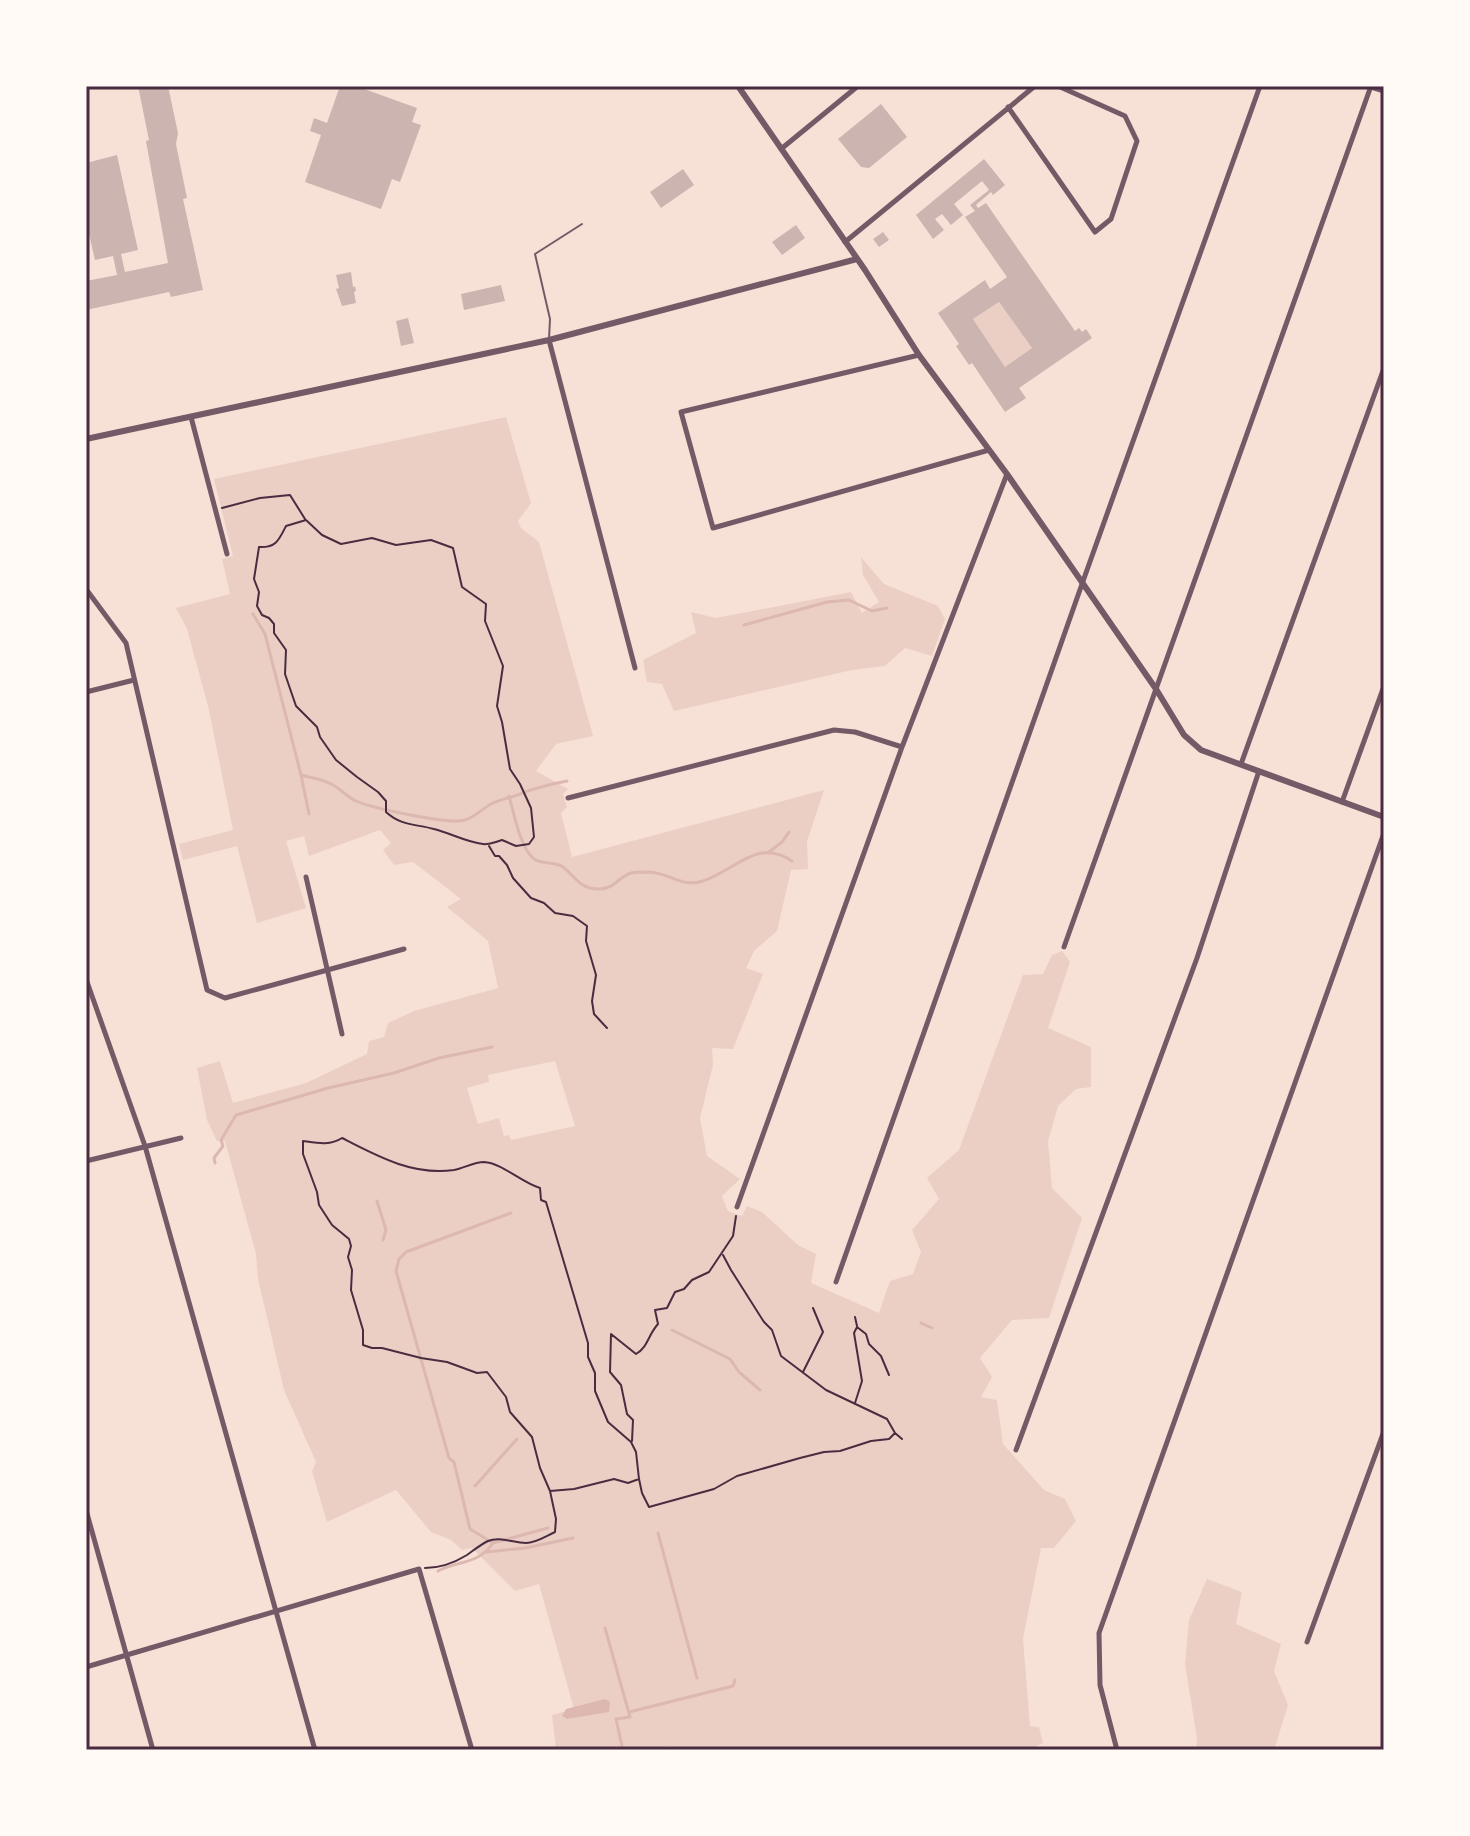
<svg xmlns="http://www.w3.org/2000/svg" width="1470" height="1836" font-family="'Exo 2',sans-serif">
<rect width="100%" height="100%" fill="#f7e1d7"/>
<path fill="#ebcfc5" fill-rule="evenodd" d="M999 302 1032 348 1005 367 973 319Z
M506 417 531 503 518 521 521 528 539 542 593 736 556 744 536 771 568 789 563 794 567 807 561 813 572 857 824 790 807 842 808 869 791 870 777 931 754 951 746 968 763 974 733 1049 712 1048 713 1065 700 1118 707 1156 740 1179 722 1196 728 1211 742 1216 747 1206 762 1212 798 1245 816 1254 811 1283 879 1313 890 1281 913 1274 921 1252 912 1230 939 1199 927 1178 959 1150 1023 975 1043 974 1052 955 1062 951 1070 962 1048 1028 1091 1047V1087L1076 1089 1058 1106 1048 1141 1052 1188 1082 1218 1049 1318 1012 1320 980 1358 992 1377 981 1397 997 1400 1003 1444 1044 1490 1065 1499 1076 1521 1054 1548H1041L1023 1639 1030 1726 1039 1727 1043 1743 1028 1750H686L668 1746 662 1750H556L552 1715 574 1709 539 1584 515 1591 472 1548 462 1550 451 1540 431 1532 396 1490 327 1522 312 1471 316 1462 284 1390 258 1279 256 1254 225 1141H217L207 1120 197 1068 220 1061 233 1103 306 1083 367 1054 369 1041 384 1037 388 1023 414 1011 498 988 488 941 447 907 461 899 413 862 394 865 383 850 391 843 380 830 309 856 304 836 286 841 306 908 257 923 237 846 183 860 179 844 233 830 209 710 187 629 176 608 230 594 222 559 233 556 214 479ZM555 1061 575 1126 511 1140 509 1135 504 1136 499 1118 478 1124 467 1088 489 1082 488 1075Z
M861 557 884 584 938 606 945 619 932 656 905 648 885 666 852 670 674 711 662 684 647 682 643 660 696 633 691 612 716 618 851 592 862 613 879 602 863 575Z
M1207 1579 1242 1592 1236 1624 1281 1644 1274 1671 1288 1705 1274 1750H1196L1197 1739 1185 1664 1189 1620Z"/>
<path fill="#dcb8b0" d="M605 1699 610 1702 609 1712 567 1719 562 1716 566 1709Z"/>
<g fill="none" stroke-linecap="round" stroke-linejoin="round">
<path stroke="#dcb8b0" stroke-width="3" d="M253 614 265 634 301 775 309 814
M744 625 827 602 849 600 872 611 887 608
M301 775C311 778 322 779 331 784 340 788 347 797 356 801 372 808 450 825 465 820 475 817 482 809 491 804 500 799 511 798 520 794 535 788 551 784 567 781
M509 796C514 813 520 848 534 859 543 865 555 861 563 867 576 877 579 889 599 889 615 889 618 877 631 873 636 872 644 872 649 872 670 873 681 888 703 881 735 871 757 837 792 861
M769 852 782 842 789 832
M215 1163 214 1158 223 1146 221 1140 236 1115 328 1088 394 1073 439 1058 492 1047
M377 1201 386 1230 383 1240
M921 1323 932 1328
M672 1330 730 1359 739 1372 760 1390
M475 1486 517 1439
M658 1533 697 1678
M493 1543 470 1529 454 1462 449 1458 396 1271 399 1259 406 1252 511 1213
M487 1552 525 1548 573 1538
M438 1571C459 1560 478 1565 493 1543L548 1528
M605 1628 630 1717 616 1719 622 1746
M629 1712 733 1686 735 1680"/>
</g>
<path fill="#ccb4b1" fill-rule="evenodd" d="M138 86H168L178 133 176 144 187 198 183 199 203 290 171 297 169 292 86 310V281L117 275 113 256 95 260 86 221V163L117 155 138 250 121 254 125 272 168 263 146 141 149 140Z
M340 86H356L417 108 412 122 421 125 400 182 392 179 381 209 305 182 321 135 310 131 314 118 327 123Z
M881 104 907 137 869 168 861 167 838 139Z
M984 159 1005 185 993 195 991 192 976 205 978 208 986 203 1075 331 1079 328 1082 332 1086 329 1092 338 1019 388 1026 398 1005 412 972 363 969 365 956 346 959 344 938 313 985 280 990 289 1007 277 965 217 975 211 970 205 989 190 982 181 954 204 963 215 951 225 942 214 935 219 944 230 933 239 916 215ZM999 302 1032 348 1005 367 973 319Z
M683 169 694 185 661 208 650 192Z
M796 225 805 238 782 255 772 242Z
M883 232 889 240 879 247 873 239Z
M351 272 353 287 355 286 356 291 354 292 356 303 342 306 336 289 339 288 336 275Z
M501 285 505 301 464 310 461 294Z
M408 318 414 343 401 346 396 321Z"/>
<g fill="none" stroke-linecap="round" stroke-linejoin="round">
<path stroke="#4a2c40" stroke-width="2" d="M222 508 260 498 290 495 305 519
M306 520 322 535 341 544 372 538 396 545 431 540 453 548 462 587 486 604 485 621 503 666 497 706 502 722 510 769 520 784 531 808 534 837 529 844 516 846 502 840C495 842 490 845 483 844 466 842 450 833 434 829 416 824 401 826 386 812V801L378 792 357 777 336 760 320 737 317 727 296 706 285 674 286 650 274 633V624L269 618 262 615 257 606 259 592 254 579 259 547C276 548 279 540 286 526Z
M489 846 495 856H499L507 865 513 878 531 898 544 903 555 913 573 916 587 926 586 941 596 975 592 1001 594 1014 607 1028
M723 1255 731 1270 764 1322 772 1330 781 1356 826 1390 887 1419 895 1433 902 1439
M855 1317 857 1326
M803 1372 823 1332 813 1308
M855 1403 862 1381 854 1333 857 1327 866 1334 869 1344 881 1356 889 1375
M632 1441 633 1420 627 1414 621 1385 610 1372 611 1334 636 1354C648 1347 648 1335 658 1324L655 1310 667 1308 675 1292 684 1289 692 1280 709 1272 733 1236 736 1216
M639 1479 642 1493 649 1507 714 1489 737 1476 800 1458 824 1452 840 1451 871 1441 889 1439 895 1433
M425 1568C439 1568 454 1563 467 1555 474 1550 480 1545 488 1541 500 1536 513 1543 526 1543 536 1543 546 1536 555 1532L556 1519 550 1491 574 1489 614 1479 628 1483 639 1479 636 1452 631 1442 608 1422 595 1391V1373L588 1357V1343L546 1202 541 1200 540 1188C522 1183 502 1163 484 1162 474 1162 464 1168 454 1170 413 1176 377 1156 342 1138 330 1146 317 1143 303 1141V1154L317 1192 319 1205 332 1225 349 1239 351 1246 348 1257 352 1270 351 1290 363 1330V1345L372 1348H382L421 1358 447 1362 477 1373 487 1372 506 1397 510 1412 532 1437 540 1468 550 1491"/>
<path stroke="#755966" stroke-width="2" d="M549 339 550 319 535 254 582 224"/>
<path stroke="#755966" stroke-width="5" d="M1371 87 1384 91
M1008 107 1095 232 1111 219 1137 141 1125 116 1058 86
M781 149 858 86
M845 242 1035 86
M549 340 635 668
M919 355 681 412 713 528 989 450
M191 417 227 554
M86 589 126 643 207 990 225 998 404 949
M86 692 134 680
M1241 764 1384 368
M568 798 834 730 855 732 902 747
M1342 802 1384 686
M306 877 342 1034
M1064 947 1371 86
M86 979 145 1146 315 1750
M86 1161 181 1138
M737 1207 902 747 1007 474
M836 1282 1082 584 1260 86
M1016 1450 1197 958 1259 771
M86 1510 153 1750
M1307 1642 1384 1431
M86 1667 419 1569 472 1750
M1117 1750 1100 1685 1099 1633 1384 833"/>
<path stroke="#755966" stroke-width="6" d="M738 86 865 270 919 355 1007 474 1156 689 1184 735 1201 750 1384 817
M86 439 549 340 857 259"/>
</g>
<rect width="1470" height="1836" fill="none" stroke="#fffaf5" stroke-width="176"/>
<rect x="88" y="88" width="1294" height="1660" fill="none" stroke="#4a2c40" stroke-width="3"/>
</svg>
